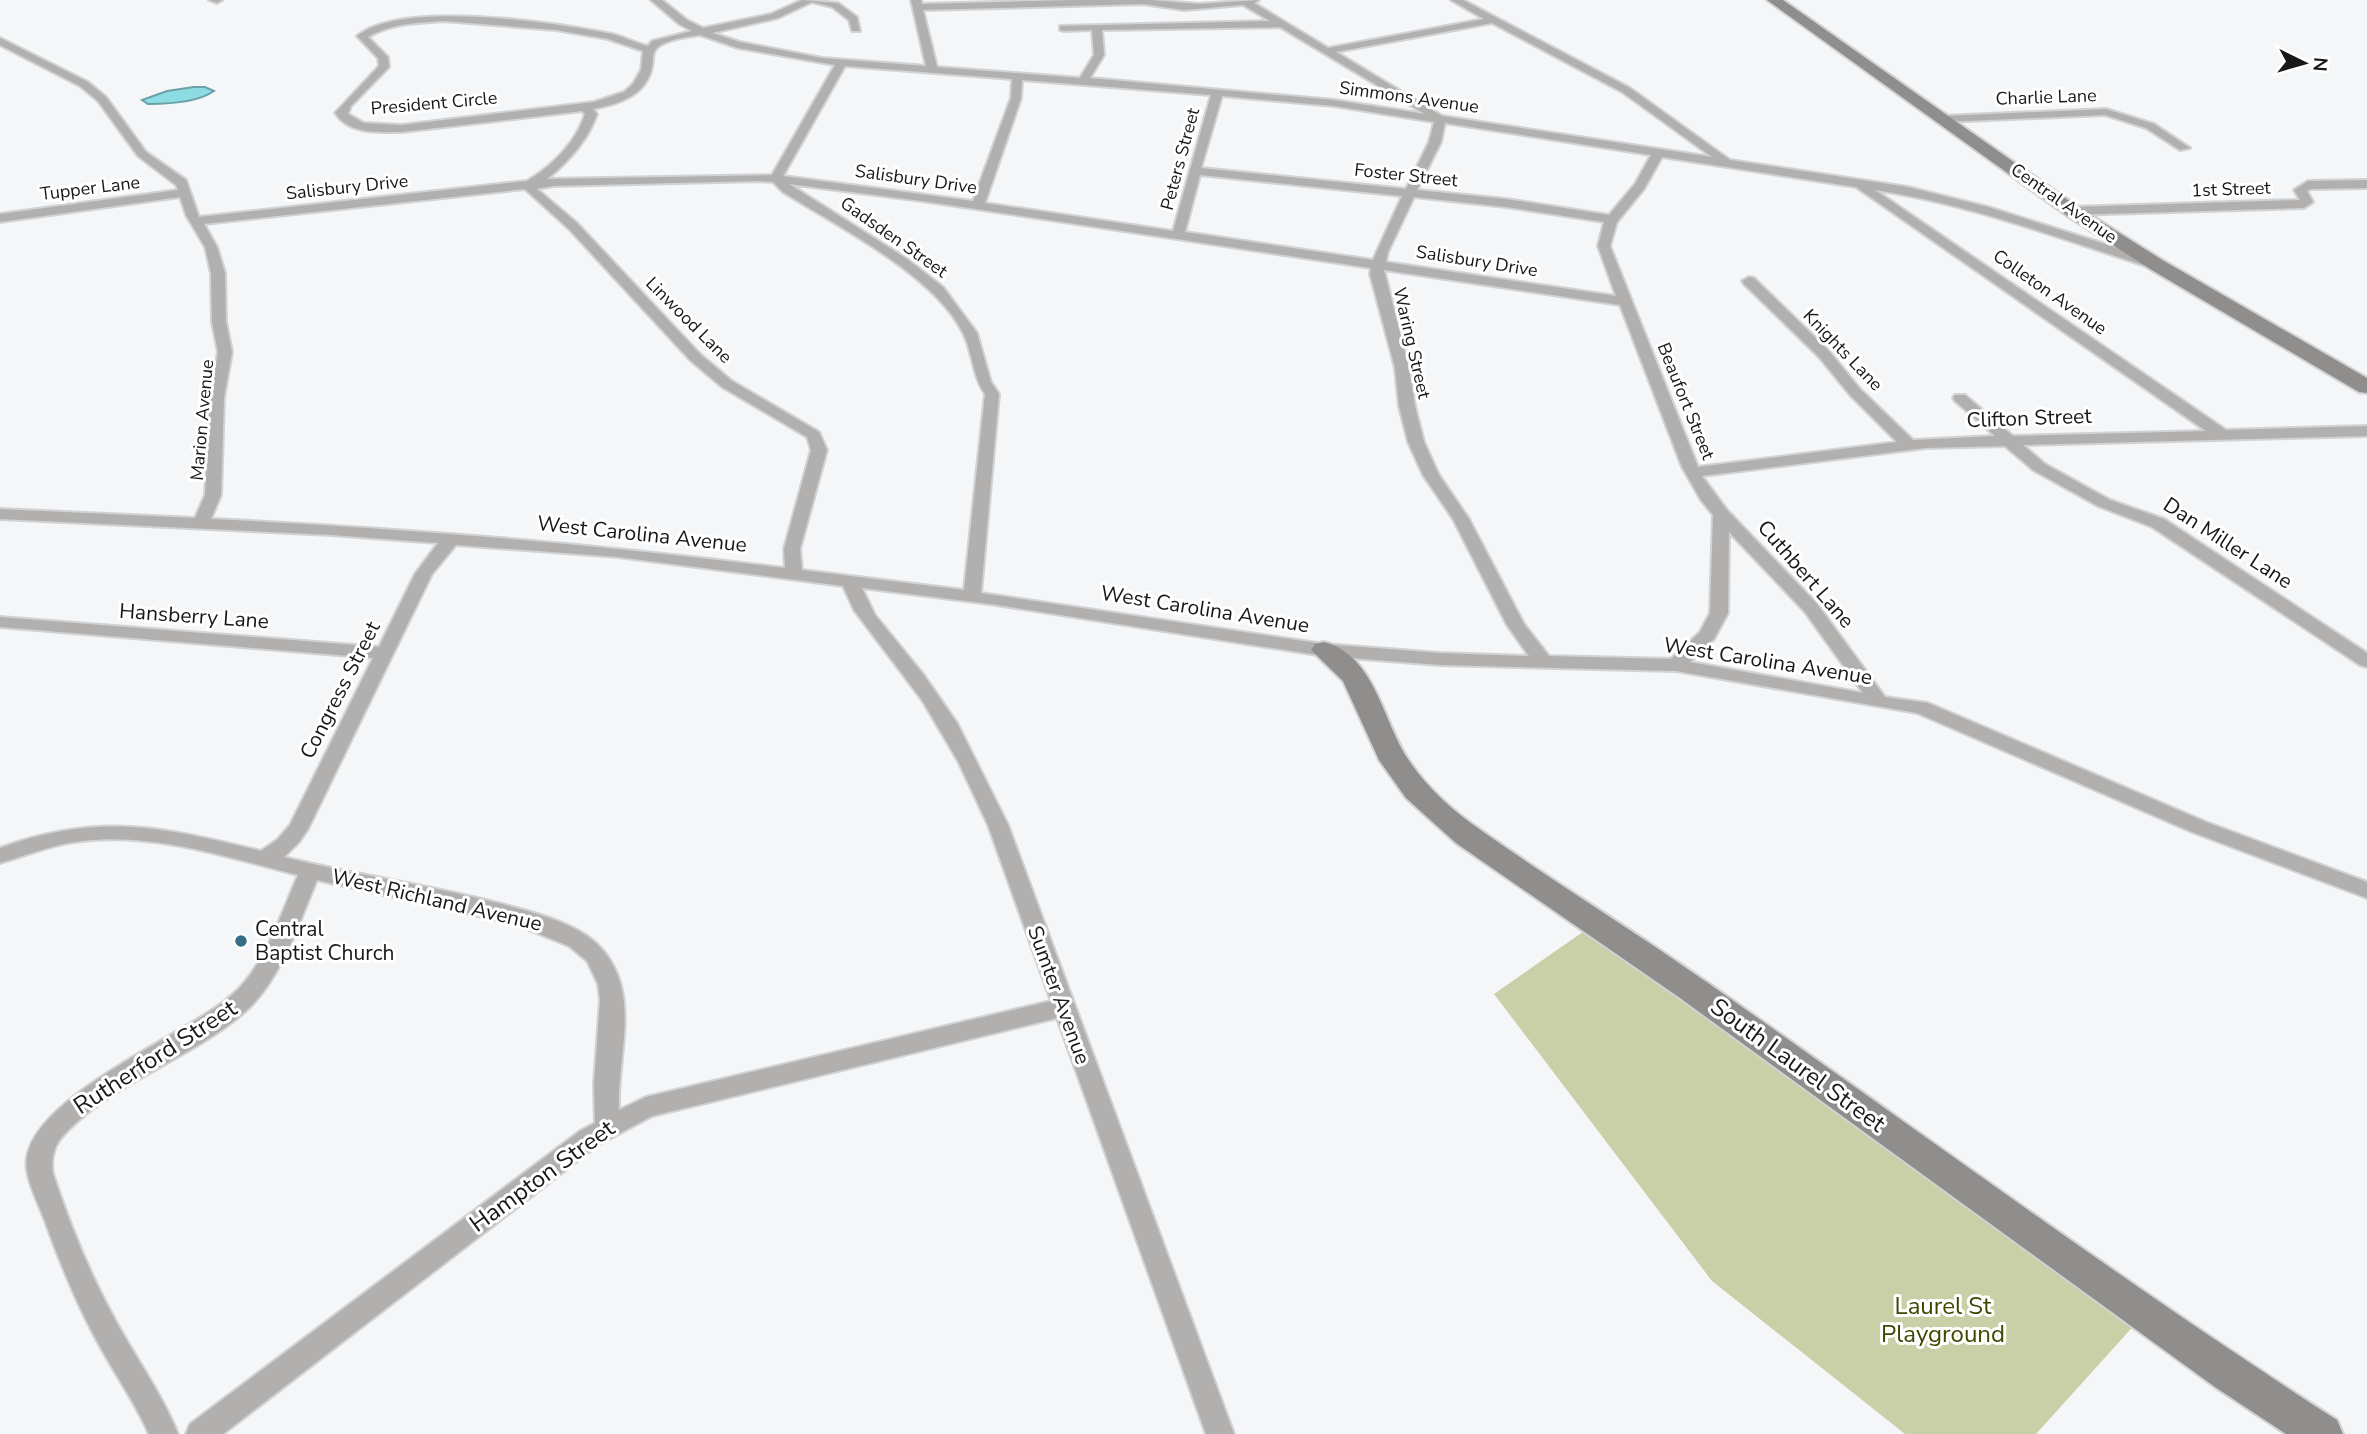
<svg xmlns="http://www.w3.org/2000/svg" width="2367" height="1434" font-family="'Nunito Sans',sans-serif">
<rect width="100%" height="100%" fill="#f4f6f8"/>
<path fill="#c9cfa7" d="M1590 927 2138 1321 2036 1434H1905L1712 1281 1494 994Z"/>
<path fill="#8ddce4" stroke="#6aa1a7" stroke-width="2" d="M194 87H205L214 91C197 103 168 104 148 104L142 100 167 91Z"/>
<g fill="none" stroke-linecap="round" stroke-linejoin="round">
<g stroke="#d1d2d4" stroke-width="4">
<path id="street" d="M209 0H222L217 3Z
M651 0H662L687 20 703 28 771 14 802 0 838 3 857 17 860 31H852L849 20 832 7 812 2 778 18 712 33 740 42 822 58 926 66 911 0H921L922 4 1072 0H1151L1198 4 1259 0 1254 3 1328 48 1484 19 1451 0H1463L1630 88 1730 160 1908 187 1988 207 2162 262V268H2152C2061 239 1970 204 1875 190L2226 430 2367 426V436L2023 445 2045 464 2110 500 2164 519 2367 653V667L2360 665 2152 527 2098 506 2033 470 2005 446 1926 448 1702 476 1727 510 1817 604 1885 697 1928 703 2206 822 2367 882V898L2192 832 1917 713 1676 671 1440 665 1324 656 990 604 862 588 875 615 923 674 957 723 1008 825 1234 1434H1206L1057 1018 652 1116 598 1145 223 1434H186L190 1424 580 1131 595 1123 594 1084 600 1000 598 984 587 961 569 946 514 924 317 880C299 922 283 974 250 1007 205 1050 135 1074 85 1115 75 1124 62 1134 56 1146 52 1156 51 1168 54 1177 70 1225 89 1272 113 1316 134 1356 161 1392 178 1434H149C134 1400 112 1370 95 1337 75 1300 59 1260 45 1221 39 1205 30 1188 27 1171 15 1102 188 1035 232 995 265 966 281 914 298 875 230 858 154 832 82 841 53 844 28 855 0 863V848C98 812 163 827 261 851L277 840 290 825 373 658 0 627V617L379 647 415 574 438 543 332 535 0 519V509L195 518 205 495 210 398 218 352 212 322 211 273 205 247 186 215 180 197 0 222V214L178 190 176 185 138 156 98 101 80 86 0 45V38L88 82 106 97 146 152 186 180 199 217 527 181C552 166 576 143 585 114L582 111 402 132C379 132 350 135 335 113L379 66 378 58 357 36C401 0 551 22 607 33 621 35 634 43 648 46L652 41 692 31 679 24ZM1143 4 1184 10 1243 5 1270 21 1060 26V30L1064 31 1092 30 1094 55 1080 78 937 67 923 10ZM444 21 556 30 608 39 643 51 641 70 633 84 624 92 594 102 402 125 364 123 348 114 351 106 389 67 388 57 368 37C392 23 417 23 444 21ZM1492 23 1622 92 1712 157 1442 116 1336 52ZM1280 27 1425 114 1334 100 1090 78 1104 55 1102 30ZM700 35 738 48 835 65 772 175 547 179C568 162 588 140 597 114L593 109C618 104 646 96 652 67 654 59 651 53 658 47 668 39 688 37 700 35ZM845 66 1012 79 1011 98 973 201 783 176ZM1022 80 1211 95 1173 231 985 203 1021 98ZM1222 96 1334 106 1434 122 1429 142 1406 189 1201 168ZM1445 123 1651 155 1635 184 1609 215 1506 199 1417 190 1441 142ZM1662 157 1856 187 2206 431 2013 436 1965 395H1955L1953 398 1955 401 1995 436 1913 440 1860 389 1829 351 1754 278 1749 277 1742 281 1744 284 1819 357 1850 395 1897 442 1698 467 1610 246 1617 222 1644 189ZM1200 175 1402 196 1373 260 1185 232ZM758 181 773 182 783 192C837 226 935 275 963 333 973 353 972 375 985 394L964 590 802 570 800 549 827 450 819 432 732 381 700 354 577 223 537 189 553 186ZM789 184 922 201 1371 268 1370 274 1395 368 1399 406 1408 442 1423 475 1453 519 1507 625 1529 656 1440 653 1324 644 981 593 999 394 991 382 977 333 943 287 907 259ZM525 189 569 229 690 360 722 387 807 437 811 450 784 549 785 568C594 544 403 528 211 519L221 495 224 398 232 352 226 322 225 273 217 247 204 224ZM1414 197 1506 207 1604 222 1598 246 1616 296 1386 262 1388 252ZM1384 270 1620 305 1682 467 1701 500 1713 515 1710 613 1700 632 1671 659 1549 656 1524 624 1469 519 1439 475 1424 442 1415 406 1409 368ZM1729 532 1805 612 1863 693 1690 662 1714 639 1728 613ZM456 545 618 557 843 586 854 610 922 700 958 761 988 825 1051 1001 646 1097 619 1110C617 1068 632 1023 620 982 614 963 603 947 587 936 563 919 530 912 502 904 430 885 355 875 284 857L299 842 308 829 432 574Z
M2106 109 2154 124 2190 148 2180 150 2146 128 2105 115 1944 122 1938 119 1944 116Z
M2367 180V188L2311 189 2307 191 2313 202 2304 208 2072 215 2066 211 2072 207 2300 200 2294 190 2308 181Z"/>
</g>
<g stroke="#d1d2d4" stroke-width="4">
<path id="secondary" d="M1767 0H1783L2078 207 2164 261 2367 378V393L2359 392 2150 269 2066 215Z
M1324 642C1375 655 1383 722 1408 759 1426 787 1454 812 1482 831 1556 883 1634 931 1708 983 1917 1129 2122 1282 2337 1420L2343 1434H2286L2215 1387 1680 998 1456 843 1406 798 1379 760 1343 681 1311 650 1315 644Z"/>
</g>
<use href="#street" fill="#b1b0af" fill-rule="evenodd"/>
<use href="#secondary" fill="#908e8d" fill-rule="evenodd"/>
</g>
<circle fill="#366e88" stroke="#fff" stroke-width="2.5" cx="241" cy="941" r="7"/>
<g text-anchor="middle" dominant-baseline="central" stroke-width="6" stroke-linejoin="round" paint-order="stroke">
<g font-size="18" fill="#181819" stroke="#fff">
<text transform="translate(1409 97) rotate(8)">Simmons Avenue</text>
<text transform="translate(2046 97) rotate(-2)">Charlie Lane</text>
<text transform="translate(434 103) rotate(-5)">President Circle</text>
<text transform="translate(1180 159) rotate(-75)">Peters Street</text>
<text transform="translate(1406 175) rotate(6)">Foster Street</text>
<text transform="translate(916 179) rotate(8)">Salisbury Drive</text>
<text transform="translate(347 187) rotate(-6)">Salisbury Drive</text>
<text transform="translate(90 188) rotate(-7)">Tupper Lane</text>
<text transform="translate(2231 189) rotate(-2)">1st Street</text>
<text transform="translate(2064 203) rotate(35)">Central Avenue</text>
<text transform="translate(894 237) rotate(35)">Gadsden Street</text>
<text transform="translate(1477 261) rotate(9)">Salisbury Drive</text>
<text transform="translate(2050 292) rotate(35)">Colleton Avenue</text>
<text transform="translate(689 320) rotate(45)">Linwood Lane</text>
<text transform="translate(1412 343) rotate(77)">Waring Street</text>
<text transform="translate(1843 350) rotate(46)">Knights Lane</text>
<text transform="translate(1686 401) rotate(68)">Beaufort Street</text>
<text transform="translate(202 420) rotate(-85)">Marion Avenue</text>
</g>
<g font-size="21" fill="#181819" stroke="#fff">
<text transform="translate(2029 418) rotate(-2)">Clifton Street</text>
<text transform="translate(642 534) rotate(6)">West Carolina Avenue</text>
<text transform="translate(2228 543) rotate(33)">Dan Miller Lane</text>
<text transform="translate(1806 574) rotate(49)">Cuthbert Lane</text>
<text transform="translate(1205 609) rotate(9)">West Carolina Avenue</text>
<text transform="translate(194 616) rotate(4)">Hansberry Lane</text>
<text transform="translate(1768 661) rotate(9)">West Carolina Avenue</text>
<text transform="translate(340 690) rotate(-63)">Congress Street</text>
<text transform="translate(437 900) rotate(13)">West Richland Avenue</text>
<text transform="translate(1059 995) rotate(70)">Sumter Avenue</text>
</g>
<g font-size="21" fill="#181819" stroke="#fff" text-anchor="start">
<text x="255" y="929">Central<tspan x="255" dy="24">Baptist Church</tspan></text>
</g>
<g font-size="24" fill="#181819" stroke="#fff">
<text transform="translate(155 1057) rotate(-33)">Rutherford Street</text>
<text transform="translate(1798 1065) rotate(36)">South Laurel Street</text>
<text transform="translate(542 1176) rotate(-36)">Hampton Street</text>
</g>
<g font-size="24" fill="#414600" stroke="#fff">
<text x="1943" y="1306">Laurel St<tspan x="1943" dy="28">Playground</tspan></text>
</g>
</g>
<g transform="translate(2304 63) rotate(95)" stroke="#ffffff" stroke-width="5" paint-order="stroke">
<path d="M0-5L12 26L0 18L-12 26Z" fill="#181819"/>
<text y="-10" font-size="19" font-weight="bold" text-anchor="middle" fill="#181819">N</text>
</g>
</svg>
